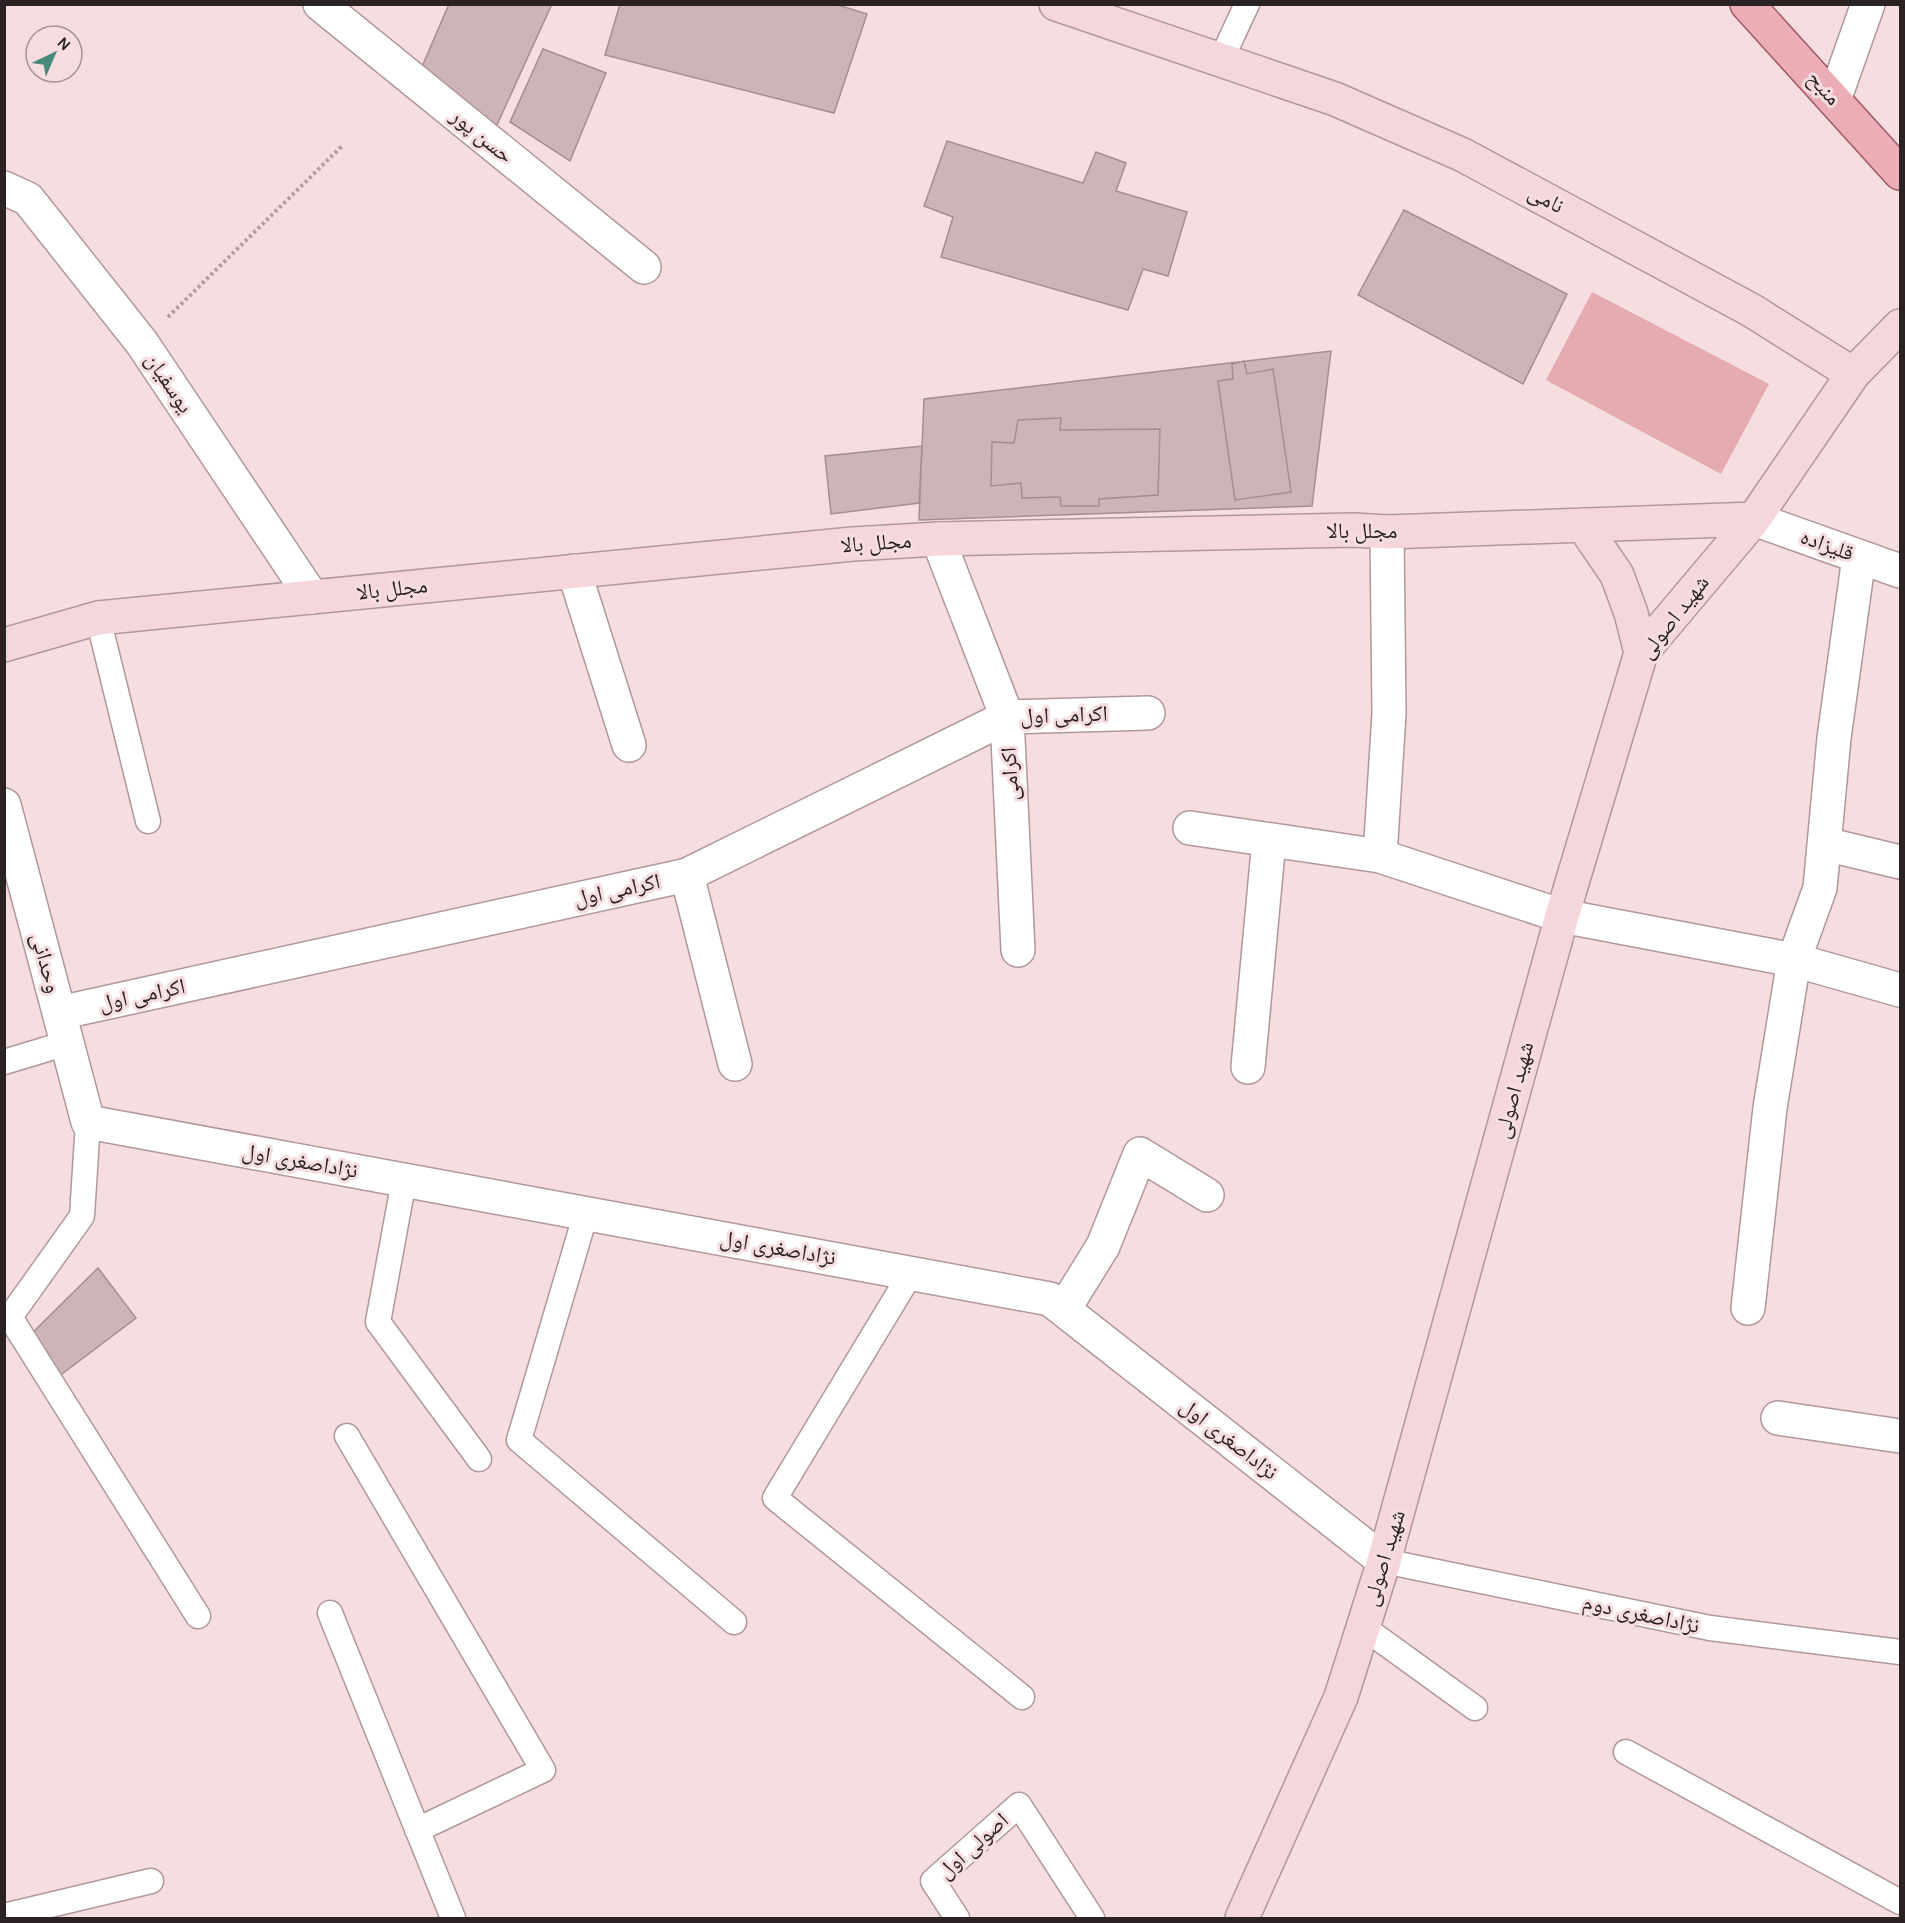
<svg xmlns="http://www.w3.org/2000/svg" width="1905" height="1923" font-family="Karla,'Noto Naskh Arabic',sans-serif">
<rect width="100%" height="100%" fill="#f6dddf"/>
<path fill="#e4abb1" d="M1592 292 1769 384 1721 474 1546 380Z"/>
<path fill="#cdb5b7" stroke="#a58e90" stroke-width="1.5" d="M449 4H552L496 127 421 69Z
M620 4H835L867 14 834 113 605 55Z
M543 49 606 73 570 161 510 122Z
M947 141 1083 183 1096 152 1126 163 1116 191 1187 212 1168 276 1143 269 1128 310 941 257 953 217 924 206Z
M1404 210 1567 294 1523 384 1358 295Z
M1331 351 1312 506 919 520 924 399Z
M1244 361 1247 374 1273 369 1291 492 1235 500 1218 381 1233 379 1232 364Z
M1061 418 1060 430 1160 429 1158 495 1099 499V506H1061L1060 497 1022 498 1021 483 991 486 992 442 1014 443 1018 420Z
M922 446 919 503 831 514 825 456Z
M98 1268 136 1318 54 1380 27 1338Z"/>
<g fill="none" stroke-linecap="round" stroke-linejoin="round">
<g stroke="#b0989a" stroke-width="27">
<path id="lane" d="M1221 60 1247 4
M98 618 148 821
M4 1062 67 1043
M88 1122 82 1216 10 1317 198 1616
M404 1180 378 1322 479 1459
M586 1213 519 1440 734 1622
M911 1273 775 1498 1022 1697
M347 1436 543 1770 417 1830
M1384 1561 1710 1628 1900 1652
M330 1613 453 1918
M1363 1627 1475 1708
M1626 1752 1900 1902
M4 1916 151 1881
M957 1918 933 1881 1019 1805 1092 1918"/>
</g>
<g stroke="#b0989a" stroke-width="36">
<path id="street" d="M320 4 644 267
M1834 100 1868 4
M4 188 28 199 142 343 312 597
M1754 519 1900 571
M938 539 1007 717 1018 950
M574 571 629 745
M4 805 88 1122 1050 1299 1384 1561
M1190 828 1380 856 1562 916 1794 960 1900 990
M1825 844 1900 862
M1380 856 1389 714 1387 532
M687 875 735 1064
M59 1013 687 875 1007 717 1148 713
M1248 1067 1269 840
M1748 1308 1770 1108 1794 960 1820 888 1834 738 1859 557
M1064 1309 1103 1246 1140 1154 1207 1195
M1778 1418 1900 1436"/>
</g>
<g stroke="#b0989a" stroke-width="36">
<path id="secondary" d="M1056 4 1335 99 1463 155 1751 310 1853 374
M1583 525 1617 575 1631 613 1641 653
M4 645 98 618 853 544 938 539 1354 530 1387 532 1754 519
M1242 1918 1341 1697 1384 1561 1562 916 1641 653 1754 519 1853 374 1900 326"/>
</g>
<g stroke="#9f5963" stroke-width="36">
<path id="primary" d="M1747 4 1900 173"/>
</g>
<path stroke="#b29ea0" stroke-width="4" stroke-dasharray="3 3" stroke-linecap="butt" d="M168 317 342 146"/>
<use href="#lane" stroke="#fff" stroke-width="24"/>
<use href="#street" stroke="#fff" stroke-width="33"/>
<use href="#secondary" stroke="#f5d6da" stroke-width="33"/>
<use href="#primary" stroke="#ebadb6" stroke-width="33"/>
</g>
<g text-anchor="middle" dominant-baseline="central" stroke-width="6" stroke-linejoin="round" paint-order="stroke">
<g font-size="22" fill="#2b2223" stroke="#f6dddf">
<text transform="translate(1824 88) rotate(48)">منبح</text>
<text transform="translate(482 136) rotate(39)">حسن پور</text>
<text transform="translate(1546 199) rotate(28)">نامی</text>
<text transform="translate(169 383) rotate(56)">یوسفیان</text>
<text x="1362" y="531">مجلل بالا</text>
<text transform="translate(876 543) rotate(-4)">مجلل بالا</text>
<text transform="translate(1827 545) rotate(20)">قلیزاده</text>
<text transform="translate(392 589) rotate(-6)">مجلل بالا</text>
<text transform="translate(1674 617) rotate(-52)">شهید اصولی</text>
<text transform="translate(1064 715) rotate(-2)">اکرامی اول</text>
<text transform="translate(1010 774) rotate(-93)">اکرامی</text>
<text transform="translate(617 890) rotate(-12)">اکرامی اول</text>
<text transform="translate(46 963) rotate(75)">وحدانی</text>
<text transform="translate(142 995) rotate(-12)">اکرامی اول</text>
<text transform="translate(1514 1090) rotate(-75)">شهید اصولی</text>
<text transform="translate(300 1161) rotate(10)">نژاداصغری اول</text>
<text transform="translate(778 1248) rotate(10)">نژاداصغری اول</text>
<text transform="translate(1229 1439) rotate(38)">نژاداصغری اول</text>
<text transform="translate(1384 1558) rotate(-73)">شهید اصولی</text>
<text transform="translate(1641 1614) rotate(12)">نژاداصغری دوم</text>
<text transform="translate(973 1846) rotate(-42)">اصولی اول</text>
</g>
</g>
<rect width="1905" height="1923" fill="none" stroke="#2b2223" stroke-width="12"/>
<g transform="translate(54 54) rotate(44)"><circle r="28" fill="#f6dddf" stroke="#a59294" stroke-width="1.5"/>
<path d="M0-4.5L10 22L0 15L-10 22Z" fill="#47897b"/>
<text y="-9" font-size="16" font-weight="bold" text-anchor="middle" fill="#2b2223">N</text>
</g>
</svg>
